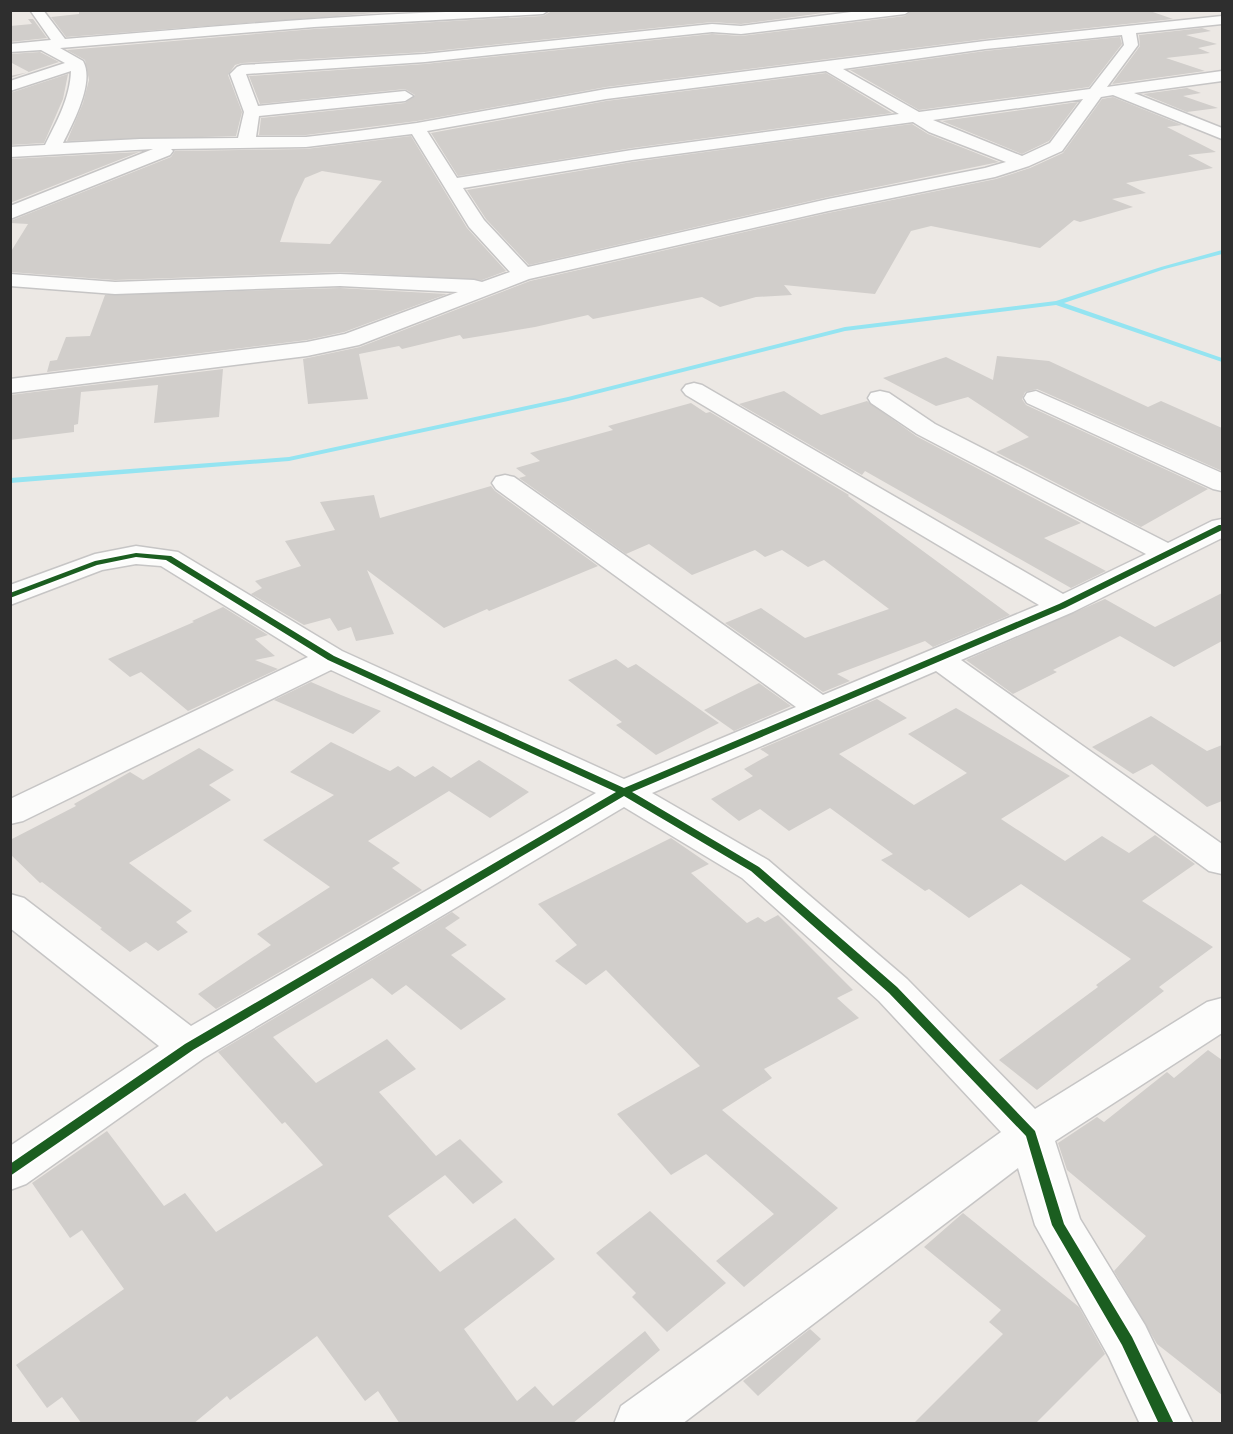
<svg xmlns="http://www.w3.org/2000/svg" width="1233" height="1434" font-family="'Roboto Condensed',sans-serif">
<rect width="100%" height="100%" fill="#ece8e4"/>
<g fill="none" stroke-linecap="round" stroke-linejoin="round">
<path fill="#94e4f1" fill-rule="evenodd" d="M1222 250V254L1165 269 1064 303 1222 358V362L1056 305 845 331 568 401 289 461 10 483V478L289 457 568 397 845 327 1056 301 1161 267Z"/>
</g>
<path fill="#d1cecb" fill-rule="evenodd" d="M79 10H389V12L66 37 51 17 79 14Z
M584 10H845L741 24 712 22 425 52 242 63 235 65 228 75 242 112 236 136 67 141 83 103 89 80 85 60 67 50 314 29 543 16 550 12Z
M913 10H1147L1173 19 985 39 606 87 417 121 306 135H259L261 118 405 103 415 95 405 89 260 104 249 76 425 64 712 34 741 36 905 16Z
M28 19H33L47 38 10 42V26L32 24Z
M1202 28 1211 31 1186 35 1217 44 1198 48 1210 53 1166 58 1205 71 1112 84 1140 46 1139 35Z
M1120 37 1122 44 1089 87 919 110 850 70 985 51Z
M40 52 59 62 10 78V76L29 72 10 62V54Z
M826 73 892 113 632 148 458 176 431 133 606 101Z
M68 74 63 99 44 143 10 145V93Z
M1187 88 1201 93 1183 96 1218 108 1187 112 1143 94Z
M1113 97 1182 125 1167 127 1216 152 1188 155 1213 168 1126 183 1146 193 1112 199 1133 207 1080 222 1074 220 1040 248 931 226 911 231 875 294 784 285 792 295 756 297 720 307 702 297 593 319 588 315 535 327 463 339 460 335 402 349 399 346 359 354 368 399 308 404 303 359 360 347 530 281 828 213 996 179 1030 168 1063 153 1102 99Z
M1078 102 1049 141 1022 154 942 121Z
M912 124 928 134 999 162 828 197 529 265 486 219 467 190 632 162Z
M411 136 467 228 506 271 482 280 340 272 115 280 10 272V253L28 224 10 223V221L171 157 175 151 306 149ZM322 171 382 181 330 244 280 242 295 199 305 178Z
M139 152 10 203V159Z
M340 288 447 294 344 332 307 340 47 372 50 361 57 360 66 337 90 336 105 295Z
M997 356 1049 361 1148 407 1161 401 1222 428V471L1037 389 1025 392 1022 399 1026 405 1208 489 1141 527 996 452 1029 437 968 397 936 406 883 378 946 357 993 380Z
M223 369 219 417 154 423 158 385 81 392 78 424 74 425V432L10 440V395Z
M784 391 821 415 867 401 916 436 1081 523 1044 538 1106 571 1071 588 865 471 862 475 739 404Z
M691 403 706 413 710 412 849 495 848 496 1010 615 933 647 925 641 837 674 850 681 823 692 725 623 761 608 805 638 889 609 824 560 808 567 782 550 765 557 755 550 692 575 649 544 626 554 519 478 526 476 516 468 540 461 530 453 613 430 608 426Z
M491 486 495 491 598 566 489 611 487 609 444 628 367 570 394 634 356 641 351 627 338 631 330 618 304 625 251 594 262 588 255 581 301 566 285 541 335 530 320 502 374 495 380 518Z
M1222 593V641L1174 667 1120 636 1053 670 1057 672 1013 694 966 660 1105 599 1155 627Z
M223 607 268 635 255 639 275 656 255 660 278 669 188 711 141 672 130 677 108 659 194 622 192 621Z
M616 659 628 668 636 664 719 723 656 755 616 725 622 722 568 680Z
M311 682 341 695 381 711 353 734 274 700Z
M759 683 791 706 734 731 704 710Z
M877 699 907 718 839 754 914 805 967 773 908 734 956 708 1070 776 1001 819 1065 861 1102 836 1129 853 1155 835 1195 864 1142 901 1213 947 1159 987 1164 991 1037 1090 999 1060 1098 987 1096 985 1131 959 1021 884 969 918 929 889 925 891 881 860 893 854 830 808 789 831 760 809 739 821 711 799 753 776 744 769 769 755 760 749Z
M1151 716 1207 751 1222 745V801L1207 807 1152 764 1133 774 1092 747Z
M331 742 390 771 398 766 415 777 433 766 451 778 479 760 529 792 490 818 449 791 368 841 400 863 392 868 422 890 216 1009 198 994 271 945 257 934 330 887 263 840 334 795 290 772Z
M199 748 234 770 209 785 231 800 129 863 192 911 176 922 188 932 158 951 146 942 130 952 100 929 102 928 42 882 40 883 10 854V840L76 806 74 804 130 772 143 780Z
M671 838 709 864 691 873 747 923 758 917 765 922 778 915 853 990 837 998 859 1018 764 1069 772 1078 722 1110 838 1208 744 1287 716 1261 774 1214 706 1154 671 1175 617 1114 700 1066 606 970 586 985 555 961 577 945 538 904Z
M452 912 460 918 445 928 467 945 451 955 506 999 461 1030 406 985 392 995 372 978 273 1037 316 1083 387 1039 416 1069 379 1092 436 1156 460 1139 503 1182 473 1204 445 1175 388 1216 440 1272 515 1218 555 1259 464 1329 517 1401 535 1386 553 1406 645 1331 660 1350 572 1424H400L378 1391 365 1401 317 1336 230 1400 227 1396 193 1424H82L62 1397 47 1408 16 1365 124 1289 82 1230 70 1238 32 1183 107 1131 164 1206 185 1193 216 1232 323 1165 285 1122 282 1124 218 1052Z
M1208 1050 1222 1060V1395L1157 1344 1114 1271 1146 1236 1067 1170 1058 1143 1097 1117 1104 1122 1167 1072 1174 1078Z
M650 1211 726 1283 667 1332 632 1297 636 1293 596 1253Z
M963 1213 1079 1307 1105 1354 1035 1424H913L1003 1334 989 1322 1001 1310 924 1247Z
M810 1329 821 1339 758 1396 743 1381Z"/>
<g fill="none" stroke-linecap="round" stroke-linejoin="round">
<g stroke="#c6c5c5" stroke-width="3">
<path id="minor" d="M30 10H43L65 39C226 26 387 10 549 10L543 14 314 27 60 48 83 61C95 82 73 123 63 143L140 139 238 138 244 112 230 74 237 67 242 65 425 54 712 24 741 26 867 10H911L905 14 741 34 712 32 425 62 246 74 258 106 405 91 413 96 405 101 259 116 256 137H306L358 131 417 123 606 89 985 41 1222 16V24L1136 33 1138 45 1107 87 1222 71V81L1134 93 1222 128V139L1113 95 1101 97 1062 151 1029 166 995 177 828 211 529 279 359 345 307 356 10 393V379L307 342 345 334 458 292 340 286 115 294 10 286V274L115 282 340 274 474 280 482 282 510 272 469 227 412 134 306 147 171 149 173 151 170 155 10 219V206L153 149 10 157V147L45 145C57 121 70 98 71 71L10 91V81L65 63 41 50 10 52V44L51 40ZM1122 35 1124 45 1090 89 919 112 843 69 985 49ZM826 71 899 114 632 150 457 178 427 131 606 99ZM1083 99 1050 143 1022 156 933 120ZM913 122 929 132 1006 162 985 168 828 199 528 267 484 220 463 188 632 160Z
M694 383 702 385 1063 594 1146 554 917 434 871 403 868 398 871 393 880 391 889 393 935 424 1168 543 1212 521 1222 519V538L1073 612 961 660 1222 844V874L1209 871 936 671 652 793 768 860 907 979 1035 1109 1207 1002 1222 998V1033L1055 1141 1080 1219 1145 1325 1193 1424H1140L1109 1357 1035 1225 1018 1168 682 1424H614L621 1406 1001 1132 879 1001 742 878 624 807 204 1058 26 1184 10 1190V1146L159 1046 10 928V894L24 898 191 1026 596 793 331 670 23 821 10 824V799L308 657 161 566 136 564 102 570 10 605V585L95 554 136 546 178 552 342 651 624 779 796 707 496 489 492 483 496 477 505 475 514 477 823 695 1039 605 686 395 682 390 686 385Z
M1036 391 1222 473V491L1213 489 1027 403 1024 398 1027 393Z"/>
</g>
<use href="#minor" fill="#fcfcfb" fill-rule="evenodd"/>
<g stroke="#fff" stroke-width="4">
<path id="cycleway" d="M1219 525H1222V530L1065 608 632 792 759 867 897 987 1035 1131 1064 1224 1132 1337 1174 1424H1159L1122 1345 1052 1225 1026 1136 889 993 751 871 624 796 193 1050 10 1176V1164L185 1044 616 792 328 660 166 560 136 557 97 565 10 598V593L95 561 136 553 171 556 334 656 624 788 1059 604Z"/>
</g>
<use href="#cycleway" fill="#1b5e20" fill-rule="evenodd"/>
</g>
<rect width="1233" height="1434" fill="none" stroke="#2e2e2e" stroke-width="24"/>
</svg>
